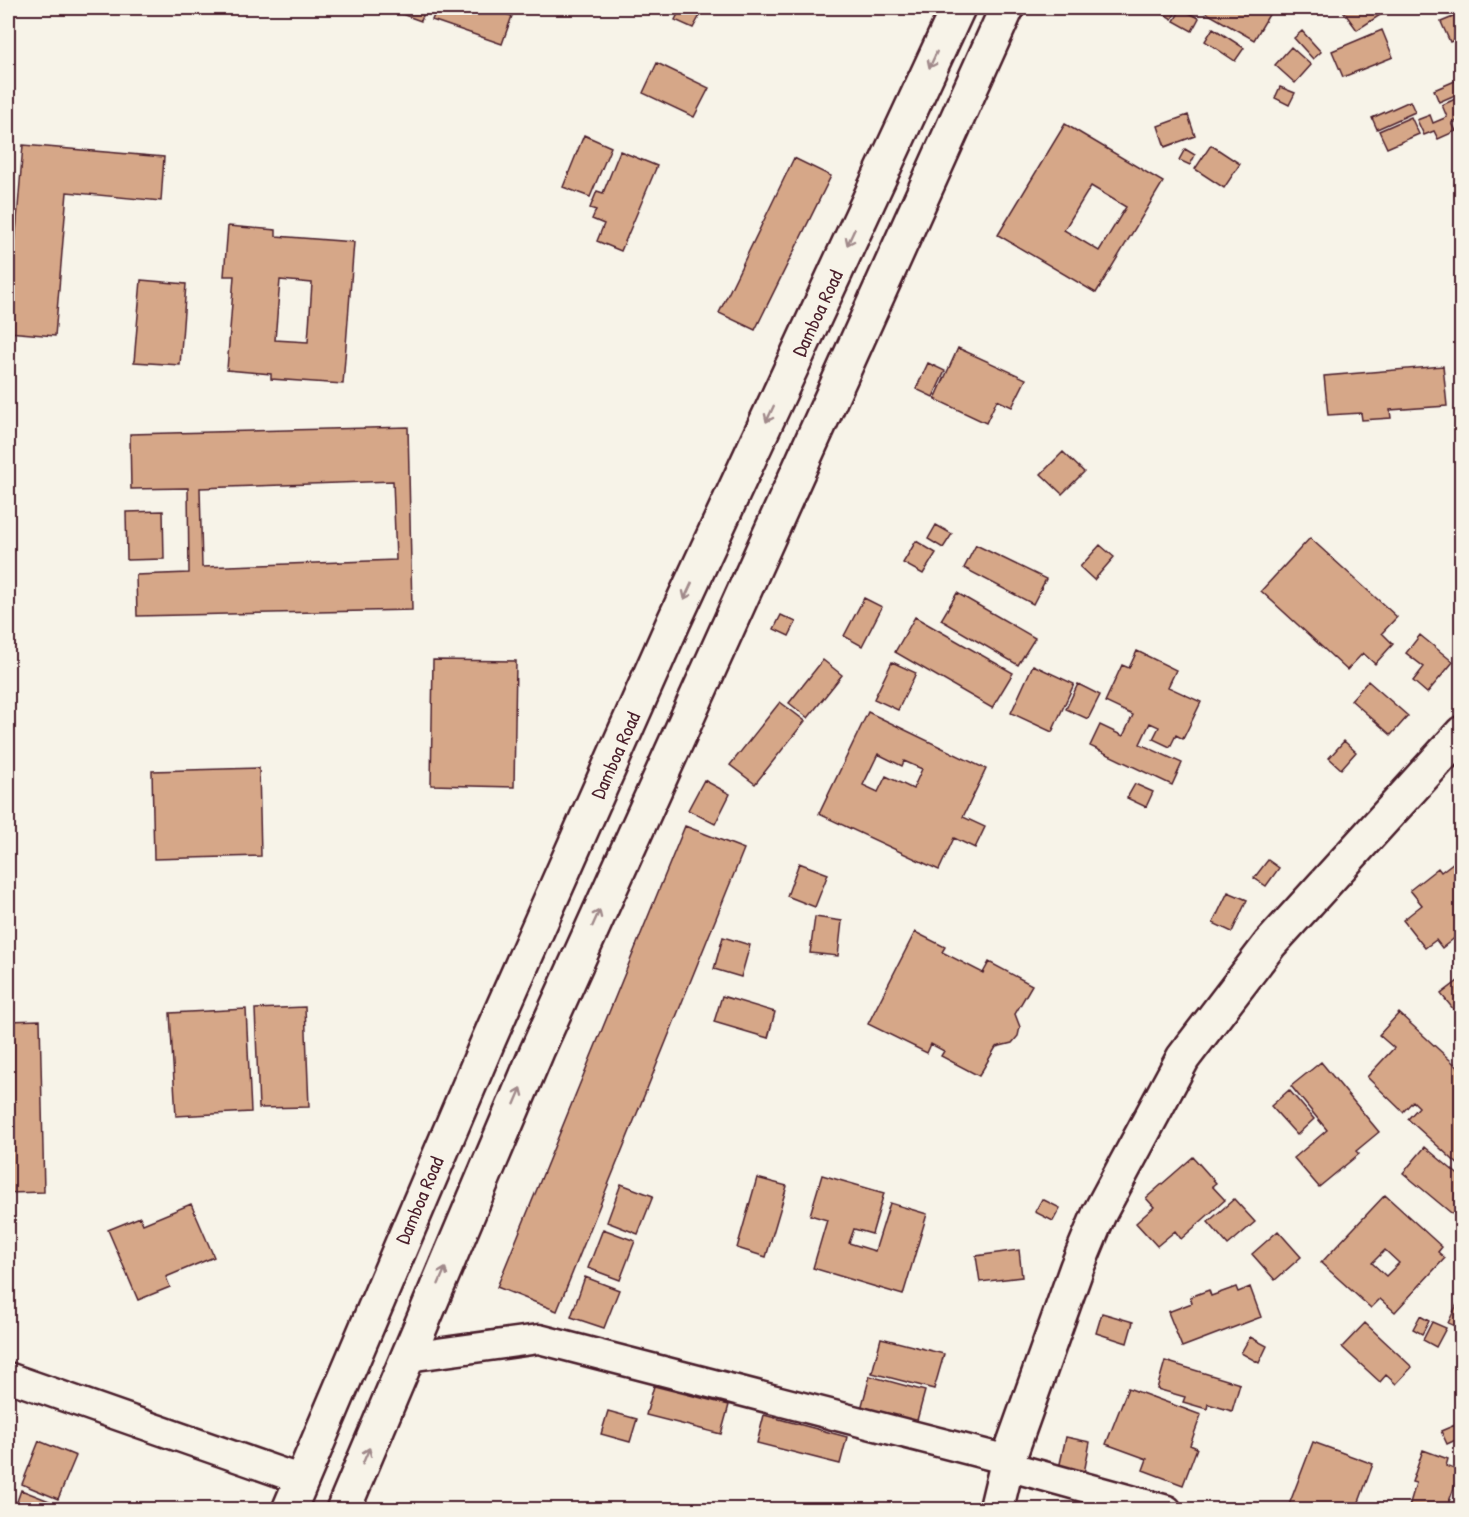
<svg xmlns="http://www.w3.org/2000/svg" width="1469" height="1517" font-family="'Patrick Hand',sans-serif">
<rect width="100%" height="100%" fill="#f7f3e8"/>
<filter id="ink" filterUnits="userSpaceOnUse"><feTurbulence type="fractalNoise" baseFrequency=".0167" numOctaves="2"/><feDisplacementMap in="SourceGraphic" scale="12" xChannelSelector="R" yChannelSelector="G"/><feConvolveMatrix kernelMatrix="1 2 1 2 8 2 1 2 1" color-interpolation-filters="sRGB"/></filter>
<g filter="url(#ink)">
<path fill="#d6a788" stroke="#4a1f2b" stroke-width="1.5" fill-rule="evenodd" d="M385 8H426L421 21Z
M437 8H488L512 16 502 44 432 20Z
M681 8H704L693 28 675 20Z
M1165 8H1178L1172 19 1162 13Z
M1198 8H1273L1254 40Z
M1281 8H1300V13H1281Z
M1341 8H1391L1357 30Z
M1456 8H1462V37L1450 42 1441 22 1458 15Z
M1181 9 1199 18 1192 31 1174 21Z
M1213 28 1244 48 1235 61 1205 41Z
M1382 30 1393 57 1343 77 1332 51Z
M1302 31 1321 52 1313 59 1294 38Z
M1291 47 1311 65 1295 83 1275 65Z
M657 63 709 88 694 117 643 93Z
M1462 78V92L1439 102 1434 90Z
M1280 87 1295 93 1289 105 1275 98Z
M1462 96V119L1452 123 1456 131 1438 139 1434 131 1424 135 1417 120 1430 115 1433 123 1447 117 1442 105Z
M1410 101 1415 112 1377 129 1372 118Z
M1188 115 1195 136 1165 147 1158 126Z
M1411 117 1419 134 1387 148 1379 131Z
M1065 124 1163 182 1096 293 998 235ZM1091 186 1126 207 1099 251 1064 230Z
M584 135 611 147 590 197 563 187Z
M23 145 164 157 161 201 67 192 55 336 8 332Z
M1211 145 1240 164 1224 188 1195 169Z
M1185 149 1195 155 1190 165 1179 160Z
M620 151 657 166 621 251 597 241 604 224 592 219 596 210 590 208 597 191 603 193Z
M794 158 831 176 755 330 719 313Z
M228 226 276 230V236L354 242 343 384 271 379V374L227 370 234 276H224ZM280 280 312 283 308 342 275 340Z
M141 280 186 284 180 365 134 362Z
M958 348 1026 379 1012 407 997 400 986 423 935 399Z
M928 363 945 371 933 397 916 389Z
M1443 366 1447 406 1390 410 1391 418 1362 420 1361 413 1328 415 1324 376Z
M408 427 412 610 137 616 136 575 189 573 188 488 131 489 130 434ZM393 481 396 560 202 567 200 488Z
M1063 452 1084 472 1062 494 1041 474Z
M163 511 164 559 127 560 126 512Z
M936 525 952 534 943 548 928 539Z
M1310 538 1397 617 1382 633 1393 644 1375 664 1363 653 1347 670 1261 591Z
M916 541 936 553 923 574 903 563Z
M976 545 1046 579 1033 604 964 568Z
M1100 545 1114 557 1094 580 1080 567Z
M957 593 1035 638 1018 665 941 620Z
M864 598 882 607 862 646 844 636Z
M781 615 796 622 789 636 774 629Z
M915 617 1013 673 992 708 895 652Z
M1420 635 1453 662 1427 693 1413 681 1424 667 1406 653Z
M1137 651 1176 670 1168 687 1201 702 1183 739 1176 735 1170 747 1153 739 1159 727 1150 723 1140 744 1182 763 1172 785 1090 746 1100 725 1123 736 1133 715 1105 702 1122 665 1129 668Z
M433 660 516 661 514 787 431 785Z
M823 660 842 675 808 718 789 703Z
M892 662 916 673 898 710 874 699Z
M1033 665 1074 684 1052 732 1011 713Z
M1368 681 1408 716 1391 735 1351 700Z
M1078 684 1100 695 1088 719 1066 709Z
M780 702 805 721 755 784 730 765Z
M868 712 986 769 963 817 985 827 975 848 954 838 939 870 819 814ZM878 754 902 766 904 761 922 769 913 789 886 776 878 792 863 785Z
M1344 741 1356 752 1341 769 1329 758Z
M259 768 261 856 154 859 152 771Z
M704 780 730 794 715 824 688 810Z
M1135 784 1153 792 1146 807 1127 798Z
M685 826 744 849 557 1311 497 1287Z
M1462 856V932L1442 948 1436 940 1425 948 1403 920 1422 905 1410 890 1438 868 1441 872Z
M1268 860 1279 868 1266 886 1254 878Z
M799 863 828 874 815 907 787 896Z
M1228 892 1247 900 1232 932 1213 923Z
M815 917 842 921 838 956 810 953Z
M915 932 945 947 942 952 983 973 989 962 1032 985 1015 1014 1020 1027 1018 1036 1012 1043 996 1047 979 1076 941 1056 944 1051 931 1044 927 1053 868 1024Z
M723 937 750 945 741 977 714 969Z
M1462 978V1020L1441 994Z
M722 996 775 1012 768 1038 714 1022Z
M305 1007 309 1107 259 1108 255 1009Z
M246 1009 251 1112 176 1116 170 1013Z
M1399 1013 1462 1071 1461 1167 1408 1119 1419 1107 1413 1101 1403 1112 1367 1077 1394 1048 1379 1035Z
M40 1020 44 1192 8 1193V1021Z
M1321 1062 1379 1132 1356 1151 1359 1154 1319 1187 1294 1158 1327 1130 1291 1086Z
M1289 1090 1314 1119 1297 1135 1271 1106Z
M1425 1147 1462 1178V1222L1403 1173Z
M1193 1157 1216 1183 1212 1186 1225 1200 1181 1239 1175 1231 1157 1246 1136 1223 1154 1207 1146 1198Z
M822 1175 884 1193 872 1234 854 1229 849 1243 875 1251 890 1203 927 1214 903 1295 813 1268 827 1220 810 1215Z
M757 1178 787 1186 766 1257 737 1248Z
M621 1184 653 1196 638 1234 607 1222Z
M1385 1195 1442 1247 1438 1252 1445 1258 1395 1312 1380 1299 1371 1308 1321 1263ZM1385 1250 1399 1263 1386 1276 1372 1263Z
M1042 1199 1060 1208 1053 1221 1035 1212Z
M1234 1199 1255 1222 1228 1245 1208 1222Z
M191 1204 214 1257 166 1277 170 1287 138 1300 108 1230 140 1217 143 1224Z
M603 1229 635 1241 620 1280 588 1268Z
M1278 1231 1301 1257 1275 1280 1252 1254Z
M1019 1250 1022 1277 980 1282 976 1256Z
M585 1277 619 1290 604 1328 571 1317Z
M1236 1287 1238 1292 1250 1287 1261 1317 1182 1347 1168 1312 1192 1303 1190 1297 1209 1290 1211 1296Z
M1462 1294V1329L1448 1323Z
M1102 1313 1133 1322 1127 1343 1096 1333Z
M1420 1316 1429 1321 1422 1334 1413 1329Z
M1432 1322 1446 1328 1436 1347 1423 1340Z
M1365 1323 1412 1367 1396 1384 1386 1375 1380 1382 1342 1347Z
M1250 1337 1267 1346 1259 1363 1241 1353Z
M881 1338 944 1354 934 1389 872 1373Z
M1165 1361 1240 1384 1232 1411 1208 1404 1207 1409 1183 1402 1185 1397 1157 1389Z
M870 1376 925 1391 916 1424 861 1409Z
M654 1386 729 1405 721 1434 646 1415Z
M1128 1388 1201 1415 1190 1445 1197 1448 1183 1485 1143 1470 1147 1459 1106 1444Z
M608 1411 637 1419 630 1442 601 1434Z
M764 1415 847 1437 840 1464 757 1443Z
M1455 1425 1460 1438 1447 1444 1441 1431Z
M1066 1437 1090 1442 1084 1473 1059 1468Z
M39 1441 76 1456 58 1499 22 1484Z
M1313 1442 1373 1464 1356 1510H1287Z
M1423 1450 1448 1459 1446 1466 1460 1471 1446 1510H1408L1416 1483 1412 1482Z
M21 1490 62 1506 60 1510H14Z"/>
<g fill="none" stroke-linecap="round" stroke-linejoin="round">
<g stroke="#4a1f2b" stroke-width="33">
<path id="street" d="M408 1357 539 1339 1008 1460
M8 1377 302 1480
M1007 1466 1167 1510"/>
</g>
<g stroke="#4a1f2b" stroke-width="38">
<path id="secondary" d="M996 1510 1008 1460 1077 1267 1099 1214 1183 1058 1270 944 1462 733"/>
</g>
<g stroke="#4a1f2b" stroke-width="38">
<path id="primary" d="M289 1510 489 1039 674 621 958 8
M343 1510 537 1051 1007 8"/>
</g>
<use href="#street" stroke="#f7f3e8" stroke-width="28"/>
<use href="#secondary" stroke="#f7f3e8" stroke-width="33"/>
<use href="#primary" stroke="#f7f3e8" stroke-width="33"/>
</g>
<defs><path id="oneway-shaft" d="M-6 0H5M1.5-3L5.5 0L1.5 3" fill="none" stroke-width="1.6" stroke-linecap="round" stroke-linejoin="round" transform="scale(1.5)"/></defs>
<g stroke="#a0898a">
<use href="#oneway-shaft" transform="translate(933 60) rotate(115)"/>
<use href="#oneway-shaft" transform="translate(851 237) rotate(115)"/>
<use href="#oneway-shaft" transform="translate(770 414) rotate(115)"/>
<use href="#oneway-shaft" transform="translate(688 591) rotate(115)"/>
<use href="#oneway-shaft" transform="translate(596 918) rotate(-66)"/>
<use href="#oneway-shaft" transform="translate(518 1096) rotate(-67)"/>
<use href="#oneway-shaft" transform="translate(442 1276) rotate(-67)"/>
<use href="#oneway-shaft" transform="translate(366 1456) rotate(-67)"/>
</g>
</g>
<g text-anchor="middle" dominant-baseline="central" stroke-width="6" stroke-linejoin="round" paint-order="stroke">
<g font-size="20" fill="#4a1f2b" stroke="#f7f3e8">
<text transform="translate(817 313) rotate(-65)">Damboa Road</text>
<text transform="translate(615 755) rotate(-66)">Damboa Road</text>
<text transform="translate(419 1200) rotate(-67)">Damboa Road</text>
</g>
</g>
<rect width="1469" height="1517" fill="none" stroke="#f7f3e8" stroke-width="30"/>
<rect x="15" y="15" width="1439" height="1487" fill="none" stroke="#4a1f2b" stroke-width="2" filter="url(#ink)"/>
</svg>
